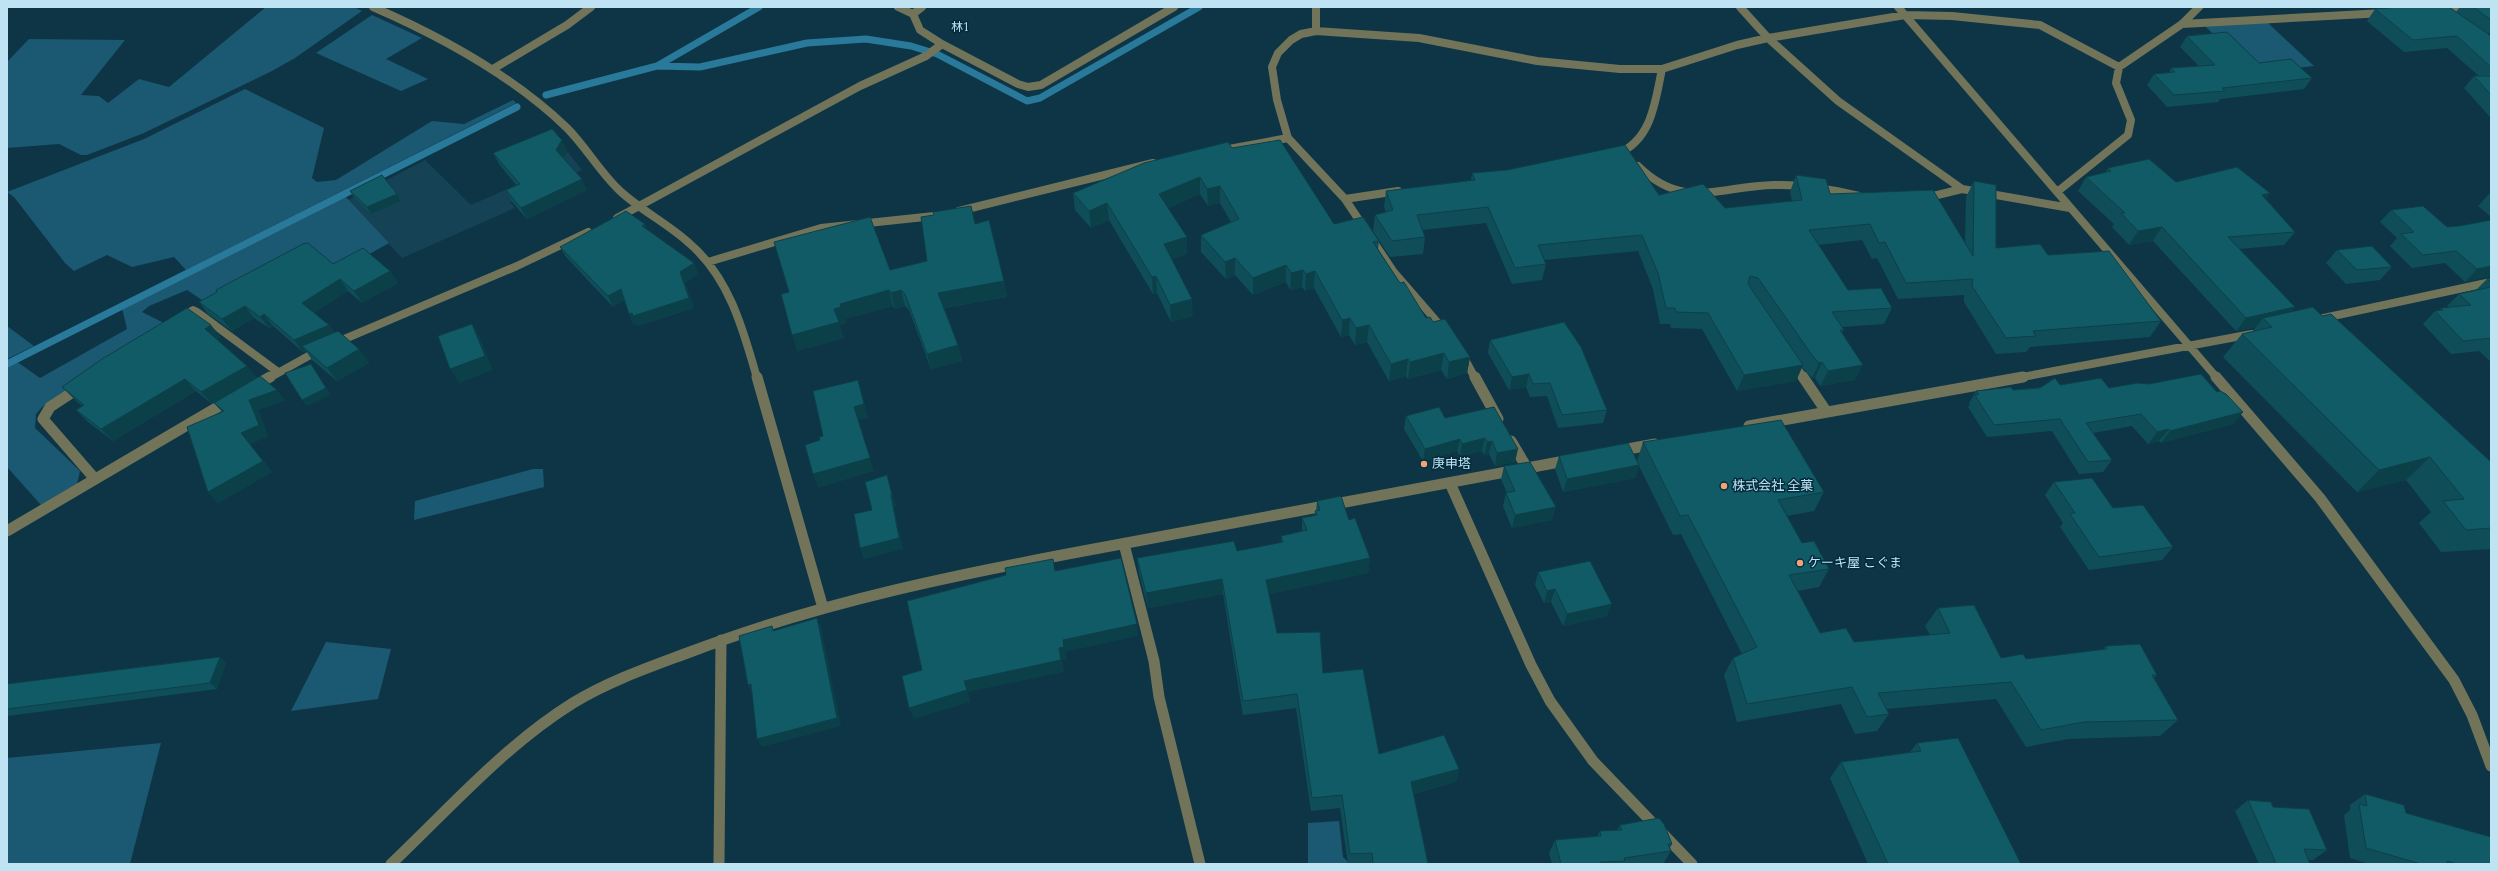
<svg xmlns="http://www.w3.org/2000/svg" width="2498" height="871" font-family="Spectral,'Noto Sans JP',serif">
<rect width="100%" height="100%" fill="#0e3546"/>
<path fill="#164256" d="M568 152 582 170 510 202 515 208 402 258 348 200 425 160 471 205 550 170Z"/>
<path fill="#1b5871" d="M266 7H354L362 11 295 58 272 71 144 133 87 155H81L59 144 7 148V62L29 39 125 40 81 95 99 96 108 103 139 79 169 87Z
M372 15 422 38 386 59 428 79 401 91 316 53Z
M2267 22 2314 66 2253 73 2205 26Z
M245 89 324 128 312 178 317 182 336 180 432 121 464 124 513 100 516 103 186 270 174 257 132 267 107 255 74 271 65 263 14 197 7 192 144 139Z
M345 196 389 243 338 272 205 302 187 290 149 306 142 312 166 324 42 407 36 414 35 428 80 471 77 484 41 505 7 467V366L16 361 40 378 127 329 122 308Z
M7 326 34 346 7 359Z
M533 469H543L544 487 414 520 415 501Z
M326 642 391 649 378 699 291 711Z
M161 743 130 864H7V758Z
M1339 821 1343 857 1350 864H1308V823Z"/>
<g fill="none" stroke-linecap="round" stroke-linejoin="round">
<path stroke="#29799a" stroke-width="7" d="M657 66 700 67 807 43 866 39 911 46 937 54 1027 101 1040 98 1199 7
M546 95 657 66 759 7
M7 364 517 107"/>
<path stroke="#72745a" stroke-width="8" d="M373 7C442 37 512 75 567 128 586 147 599 171 619 190 640 210 667 223 689 243 729 277 743 329 757 378
M1316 7V31
M1740 7 1768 38 1838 101 1962 189 2070 208
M1898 7 2217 378
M2440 10 2491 7
M913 14 922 7
M2182 24 2384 13
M942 44 1018 84 1028 87 1041 85 1174 7
M493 69 567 25 591 7
M1218 151 1288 138
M1617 154C1652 140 1655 102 1662 69
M1638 166C1684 211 1719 186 1774 185 1803 184 1831 189 1859 196
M2057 192 2128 135 2131 120 2116 83 2119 67 2182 24 2199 7
M1925 198 1962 189
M1345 199 1398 191
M959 211 1153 163
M617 218 860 86 926 56 942 44 920 30 913 14 898 7
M708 262 821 228 934 216
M181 318 193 310 197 312 278 372
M2319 319 2491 282
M1445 331 1393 271 1345 199 1288 138 1277 100 1272 67 1278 53 1291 40 1301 34 1316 31 1419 38 1537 61 1620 69H1662L1737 45 1768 38 1905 15 1952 16 2040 25 2119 67
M335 343 517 266 588 232
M1462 354 1475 378
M1792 361 1804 378
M269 378 321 349
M2017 378 2252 334"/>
<path stroke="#72745a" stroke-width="11" d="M757 377 823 608
M1475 377 1498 419
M1803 377 1826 411
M2216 377 2320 498 2454 680 2472 715 2491 766
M254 386 270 377
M79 388 50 407 43 419 95 479
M1749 426 2023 377
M1511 441 1527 468
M1617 451 1655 444
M1450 483 1531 665 1550 701 1593 761 1692 864
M7 531 228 401
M1124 544 1154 661 1159 697 1200 864
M391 864C449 809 504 746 573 703 609 681 650 667 690 652 823 601 964 573 1105 547 1260 518 1415 489 1570 460
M719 864 721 640"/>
</g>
<path fill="#0f4e59" d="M2460 7H2491V33H2486L2491 36V118L2464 88 2474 76H2479L2447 48 2404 52 2367 21 2375 9 2456 12Z
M2187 36 2259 63 2312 78 2304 89 2220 99 2218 102 2167 107 2147 85 2154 74 2169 73 2171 68 2199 66 2180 47Z
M1232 148 1334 224 1379 241 1378 249 1400 283 1426 318 1433 322 1470 357 1467 373 1447 379 1441 370 1408 379 1406 376 1389 381 1367 342 1355 345 1349 335 1341 337 1314 288 1305 291 1302 287 1290 290 1286 282 1253 295 1235 275 1226 279 1201 252V235L1231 222 1220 203 1208 206 1200 194 1168 208 1187 254 1172 259 1193 316 1171 322 1157 293 1153 294 1109 220 1091 228 1075 210 1073 193Z
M567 151 563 158 587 190 527 219 512 202 506 190 517 186 499 164 493 153Z
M2108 168 2176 182 2270 193 2266 199 2295 232 2284 245 2239 249 2292 311 2322 316 2491 462V549L2441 552 2419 523 2431 512 2406 480 2357 492 2223 357 2242 334 2252 332 2256 327 2236 331 2153 241 2129 245 2112 227 2114 224 2078 191 2086 177 2105 173Z
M1472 173 1659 195 1725 208 1792 201 1790 192 1796 175 1830 194 1965 242 1966 197 1974 181 1996 248 2048 255 2161 321 2150 337 2030 347 2026 352 1996 354 1964 302V295L1898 299 1877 258 1872 259 1862 240 1818 245 1848 290 1892 308 1884 324 1842 327 1844 330 1842 333 1855 380 1820 386 1815 378H1812L1802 367 1796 381 1737 391 1702 329 1671 328 1670 324H1660L1653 289 1638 251 1544 260 1546 264 1542 280 1512 284 1486 223 1422 230 1425 237 1423 254 1390 257 1373 231 1375 215 1386 212 1384 207 1386 191 1471 180Z
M350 191 401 201 371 214 354 198Z
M2490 193H2491V217L2478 206Z
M2391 210 2447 227 2459 226 2491 220V277L2490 276 2465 282 2445 263 2412 268 2390 246 2397 238 2380 222Z
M975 224 1004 281 1007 297 944 308 958 345 962 361 931 369 909 310 905 306 895 309 893 306 845 319 846 323 839 325 844 338 797 351 890 270 927 261Z
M647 229 694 263 698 274 685 283 694 308 638 326 637 324 634 325 629 314 624 300 613 307 566 257 560 247Z
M2337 250 2392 267 2380 280 2346 284 2326 263Z
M333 264 390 271 398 283 362 303 348 291 314 313 329 325 334 332 359 349 369 363 337 381 312 360 306 351 303 352 273 326 269 328 254 318 232 331 208 314 199 302Z
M2491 278V362L2479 351 2451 354 2423 324 2435 311H2439L2441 308H2449L2447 306 2459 294 2476 290 2487 279Z
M221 337 217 340 257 378 212 404 196 391 113 441 88 422 76 410 82 406 74 399 62 387Z
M1490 340 1607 410 1603 423 1558 428 1547 396 1530 397 1526 387 1509 390 1488 353Z
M2060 385 2217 392 2243 412 2233 424 2161 443 2159 441 2148 444 2132 426 2093 433 2112 460 2103 472 2079 474 2052 431 1987 437 1968 407 1970 404 1969 403 1976 391 2013 390Z
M285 400 258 410 268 436 250 444 272 472 218 503 208 492 222 412 214 403Z
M1494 407 1515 462 1495 466 1489 454 1484 455 1482 451 1460 456 1457 451 1423 461 1404 429 1406 416 1445 418Z
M1643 442 1824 492 1814 511 1787 516 1802 543 1829 569 1819 587 1798 591 1820 633 1854 642 1930 635 1925 626 1938 608 2001 658 2026 659 2103 649 2106 646 2157 675 2154 678 2178 720 2160 736 2068 739 2026 747 1996 699 1886 709 1889 714 1877 731 1855 734 1841 704 1737 722 1724 675 1733 658 1742 654 1681 534 1673 535 1639 466 1635 478 1563 492 1555 469 1559 456 1637 461Z
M1504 466 1552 520 1512 528 1503 506 1506 493H1507L1501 479Z
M2054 482 2113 508 2173 547 2162 560 2089 570 2060 527 2063 523 2045 495Z
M1317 501 1349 520 1370 558 1368 573 1269 594 1277 633 1323 673 1379 754 1459 769 1456 782 1413 794 1428 864H1348L1340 808 1311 811 1296 708 1243 715 1223 594 1148 608 1139 573 1137 558 1237 551 1281 543V536L1302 532V518L1315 515V511H1316Z
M1538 572 1607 616 1563 626 1551 602 1544 603 1535 585Z
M220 657 226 663 217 689 7 716V684Z
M1917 743 2021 864H1868L1830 778 1841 762 1910 752Z
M2365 794 2406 813 2491 864H2369L2350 858 2344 815 2350 810V805Z
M2248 800 2273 807 2327 850 2313 860H2308L2310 864H2259L2235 811Z
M1620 825 1672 844 1670 848 1671 851 1663 864H1552L1549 853 1555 840 1597 836 1600 831 1617 830Z"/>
<path fill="#0c4048" d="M562 140 567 151 561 161 556 150Z
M1200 177V194L1160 211 1159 194Z
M582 179 587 190 527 219 521 208Z
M1220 186V203L1208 206 1207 189Z
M2270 193 2260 207 2262 195Z
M397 194 401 201 371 214 367 207Z
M1107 203 1109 220 1091 228 1089 211Z
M645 224 649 235 642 226Z
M2162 227 2153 241 2129 245 2138 231Z
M1187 237V254L1165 261 1164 244Z
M1235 258V275L1226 279 1225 262Z
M694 263 698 274 685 283 694 308 638 326 637 324 634 325 629 314 632 313 680 272Z
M1286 265V282L1253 295V278Z
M2491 266V275L2490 276 2465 282 2477 269Z
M1303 270 1302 287 1290 290 1291 273Z
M390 271 398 283 362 303 354 291Z
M1315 271 1314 288 1305 291 1306 274Z
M1156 276 1157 293 1153 294 1152 277Z
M340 279 348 291 311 315 302 303Z
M1004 281 1007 297 942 308 938 293Z
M621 289 626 299 613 307 608 296Z
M889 290 893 306 845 319 846 323 839 325 844 338 797 351 792 335 834 309 840 304Z
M901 290 905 306 895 309 891 293Z
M1192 299 1193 316 1171 322 1170 305Z
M245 306 254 318 232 331 222 319Z
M2295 307 2284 321 2263 318 2256 327 2236 331 2246 318Z
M264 314 273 326 269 328 260 317Z
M1350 318 1349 335 1341 337 1342 320Z
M472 324 480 338 493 370 459 383 450 369Z
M211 325 221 337 215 341 205 329Z
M329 325 337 337 302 346 306 351 303 352 294 340Z
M1369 325 1367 342 1355 345 1356 328Z
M958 345 962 361 931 369 927 354Z
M359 349 369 363 337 381 327 368Z
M1444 353 1441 370 1408 379 1410 362Z
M1470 357 1467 373 1447 379 1449 362Z
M1408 359 1406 376 1389 381 1391 364Z
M1822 362 1815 378H1812L1819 363Z
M311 364 331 395 307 406 302 400Z
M1803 365 1796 381 1737 391 1744 375Z
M1863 365 1855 380 1820 386 1828 371Z
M247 366 257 378 212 404 201 392Z
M1529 374 1526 387 1509 390 1512 377Z
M185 379 196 391 113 441 101 429Z
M858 380 862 393 868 418 859 420 874 471 818 488 813 474 854 407Z
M277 390 285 400 258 410 268 436 250 444 272 472 218 503 208 492 249 400Z
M2243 412 2233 424 2161 443 2170 431Z
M2169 429 2159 441 2148 444 2157 432Z
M1485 438 1482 451 1460 456 1462 444Z
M1460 439 1457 451 1423 461 1425 449Z
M1492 441 1489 454 1484 455 1487 442Z
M1518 449 1515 462 1495 466 1497 453Z
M2430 457 2406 480 2357 492 2379 470Z
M1639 465 1635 478 1563 492 1567 479Z
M887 475 896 506 894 507 903 549 864 559 860 548 891 495Z
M1556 507 1552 520 1512 528 1515 515Z
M1370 558 1368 573 1266 595V580Z
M1222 579 1223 594 1148 608 1146 593Z
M1555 589 1551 602 1544 603 1547 591Z
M1612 604 1607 616 1563 626 1567 614Z
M817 618 821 627 841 726 762 747 757 739Z
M1137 624 1138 636 1065 652 1063 640Z
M1064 647 1067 659 1062 660 1064 672 968 692 970 702 914 719 909 708 964 681 1059 648Z
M220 657 226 663 217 689 210 683Z
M751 684 752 694 748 685Z
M1459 769 1456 782 1408 795 1411 782Z"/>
<path fill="#115b67" stroke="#0c4048" d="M2399 7H2449L2491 36V67L2457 36 2413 40 2375 9Z
M2473 7H2491V19H2490Z
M2227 32 2259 63 2291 59 2312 78 2222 88 2225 91 2174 95 2154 74 2175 72 2171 68 2215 65 2187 36Z
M2474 76H2491V95Z
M552 129 562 140 556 150 582 179 521 208 506 190 520 184 493 153Z
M1280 140 1334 224 1363 217 1379 241 1373 242 1400 283 1404 282 1426 318 1430 317 1433 322 1445 319 1470 357 1449 362 1444 353 1410 362 1408 359 1391 364 1369 325 1356 328 1350 318 1342 320 1315 271 1306 274 1303 270 1291 273 1286 265 1253 278 1235 258 1225 262 1201 235 1239 219 1220 186 1207 189 1200 177 1159 194 1187 237 1164 244 1192 299 1170 305 1156 276 1152 277 1107 203 1089 211 1073 193 1144 163 1228 142 1232 148Z
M1625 145 1659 195 1703 184 1725 208 1802 200 1796 175 1826 179 1830 194 1933 190 1973 256 1974 181 1996 185V248L2040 244 2048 255 2109 251 2161 321 2033 331 2036 336 2006 338 1972 286 1973 279 1906 283 1885 242 1879 243 1870 224 1809 230 1848 290 1881 288 1892 308 1832 312 1844 330H1840L1863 365 1828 371 1822 362 1819 363 1812 355 1758 278 1750 276 1748 284 1803 365 1744 375 1708 313 1676 312 1675 308H1666L1658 273 1642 235 1538 245 1546 264 1515 268 1488 207 1417 215 1425 237 1392 241 1375 215 1393 210 1386 191 1475 180 1472 173 1507 170Z
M2149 159 2176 182 2237 167 2270 193 2262 195 2295 232 2228 237 2295 307 2246 318 2162 227 2138 231 2121 213H2125L2086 177 2111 171 2108 168Z
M382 175 397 194 367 207 350 191Z
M971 206 975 224 989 220 1004 281 938 293 958 345 927 354 905 294 901 290 891 293 889 290 840 304 841 307 834 309 839 322 792 335 781 294 789 292 774 242 870 217 890 270 927 261 921 217 934 215 933 212Z
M2423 206 2447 227 2459 226 2491 220V266L2477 269 2456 251 2423 255 2401 234 2414 232 2391 210Z
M626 211 645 224 642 226 694 263 680 272 689 298 633 316 632 313 629 314 621 289 608 296 560 247Z
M308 243 333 264 363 248 390 271 354 291 340 279 302 303 329 325 294 340 264 314 260 317 245 306 222 319 199 302 217 292 216 290 303 244Z
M2372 246 2392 267 2357 270 2337 250Z
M2491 278V282L2487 279Z
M2491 287V338L2463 341 2435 311 2443 310 2441 308 2471 305 2459 294Z
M2313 307 2322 316 2331 314 2491 462V528L2466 530 2443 501 2464 499 2430 457 2379 470 2242 334 2272 327 2263 318Z
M187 308 211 325 205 329 247 366 201 392 185 379 101 429 76 410 84 405 62 387 102 359Z
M1564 322 1581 347 1607 410 1562 415 1550 383 1533 384 1529 374 1512 377 1490 340Z
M472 324 485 356 450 369 438 336Z
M338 331 359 349 327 368 302 346Z
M311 364 326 388 302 400 285 373Z
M2201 374 2217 392 2220 391 2226 394 2243 412 2170 431 2169 429 2157 432 2141 414 2086 423 2112 460 2088 462 2060 419 1994 425 1975 395 1979 394 1976 391 2011 387 2013 390 2040 388 2055 378 2060 385 2101 378 2109 388 2137 383 2149 384Z
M260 376 277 390 249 400 259 425 241 433 263 461 208 492 187 427 224 411 214 403Z
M858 380 864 404 854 407 870 458 813 474 805 445 820 440 819 437 823 436 813 391Z
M1439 407 1445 418 1494 407 1518 449 1497 453 1492 441 1487 442 1485 438 1462 444 1460 439 1425 449 1406 416Z
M1781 420 1824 492 1778 500 1802 543 1814 541 1829 569 1789 575 1820 633 1846 628 1854 642 1950 633 1938 608 1974 605 2001 658 2023 654 2026 659 2107 649 2106 646 2140 644 2157 675H2152L2178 720 2084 722 2041 730 2011 682 1878 693 1889 714 1867 717 1852 687 1747 704 1733 658 1757 647 1688 515 1680 516 1643 442Z
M1628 443 1639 465 1567 479 1559 456Z
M1530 462 1556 507 1515 515 1506 493 1515 491 1504 466Z
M887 475 892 495H891L899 538 860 548 854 514 872 510 865 482Z
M2092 478 2113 508 2143 505 2173 547 2099 557 2070 514 2075 513 2054 482Z
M1341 496 1349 520 1355 518 1370 558 1266 580 1277 633 1320 632 1323 673 1363 669 1379 754 1444 735 1459 769 1411 782 1428 864H1373L1372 853 1350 854 1342 795 1312 798 1297 694 1243 701 1222 579 1146 593 1137 558 1234 541 1237 551 1283 542 1281 536 1307 530 1302 518 1317 515 1315 511 1320 510 1317 501Z
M1121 558 1137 624 1063 640 1064 647 1059 648 1061 660 964 681 967 690 909 708 902 676 922 670 907 601 1006 575 1005 568 1053 559 1055 571Z
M1590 561 1612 604 1567 614 1555 589 1547 591 1538 572Z
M817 618 837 718 757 739 751 684 748 685 739 636 772 626 773 631Z
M220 657 210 683 7 709V684Z
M1958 738 2021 864H1888L1841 762 1921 751 1917 743Z
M2365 794 2404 805 2406 813 2491 837V864H2457L2447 861V864H2421L2366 848 2359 804 2367 806Z
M2248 800 2271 802 2273 807 2309 809 2327 850 2304 849 2310 864H2276L2272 854Z
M1659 818 1664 824 1672 844H1668L1671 851 1624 858 1625 861 1600 862 1601 864H1560H1561L1555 840 1601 836 1600 831 1622 830 1620 825Z"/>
<g fill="#efa377" stroke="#022b3b" stroke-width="1.5">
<circle cx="1424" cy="464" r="4"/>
<circle cx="1724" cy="486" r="4"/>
<circle cx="1800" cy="563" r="4"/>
</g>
<g text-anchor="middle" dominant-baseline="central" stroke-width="3" stroke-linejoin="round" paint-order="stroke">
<g font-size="12" fill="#c0e3f4" stroke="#022b3b">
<text x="960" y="27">林1</text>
</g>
<g font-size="13" fill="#c0e3f4" stroke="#022b3b" text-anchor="start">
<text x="1432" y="464">庚申塔</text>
<text x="1732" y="486">株式会社 全菓</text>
<text x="1808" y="563">ケーキ屋 こぐま</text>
</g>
</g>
<rect width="2498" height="871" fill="none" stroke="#c0e3f4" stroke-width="16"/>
</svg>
